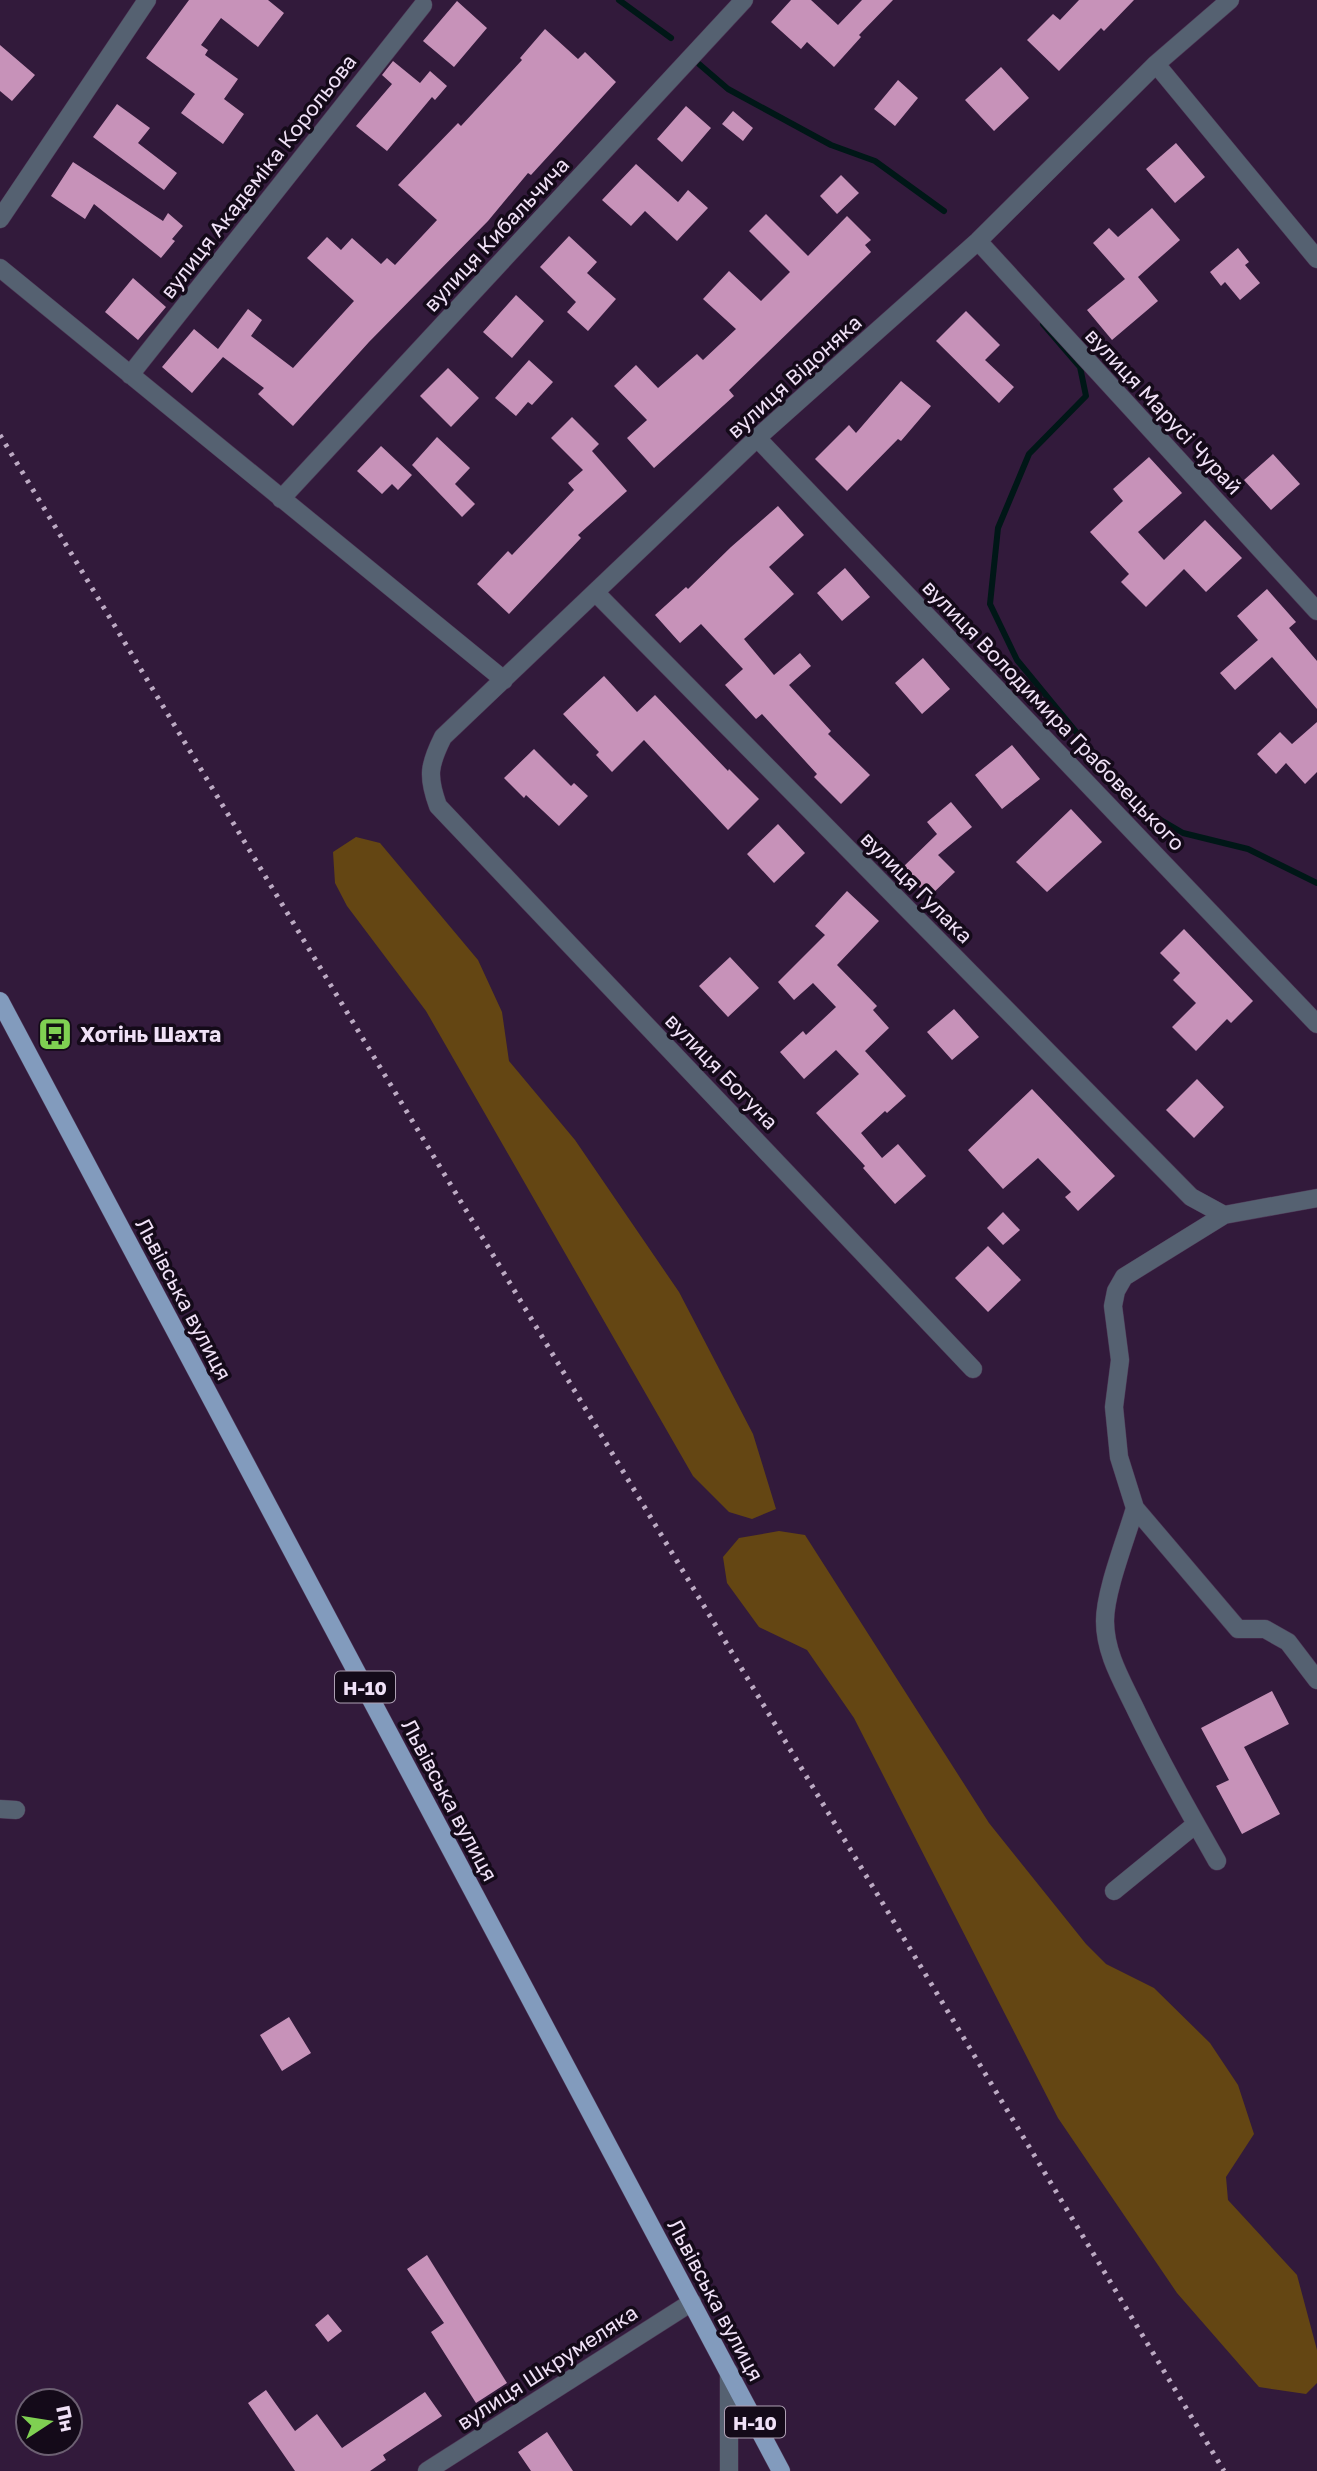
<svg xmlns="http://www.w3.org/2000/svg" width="1317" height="2471" font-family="'Golos Text',sans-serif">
<rect width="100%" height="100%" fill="#321a3b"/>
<path fill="#644613" d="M356 837 380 843 478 960 502 1012 509 1061 575 1140 679 1292 753 1434 776 1509 752 1519 729 1512 693 1476 426 1011 347 906 335 883 333 852Z
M779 1531 805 1535 989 1823 1086 1944 1106 1964 1154 1988 1210 2043 1238 2085 1254 2134 1226 2177 1228 2200 1297 2275 1317 2350V2383L1306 2394 1259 2387 1177 2293 1058 2118 854 1718 807 1650 759 1627 727 1583 723 1557 739 1538Z"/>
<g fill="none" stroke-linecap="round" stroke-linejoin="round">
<path stroke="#001717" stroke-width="6" d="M619 0 671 38
M699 64 728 89 831 145 875 161 944 211
M1043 324 1080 367 1086 396 1029 454 998 528 990 604 1017 660 1137 806 1183 833 1248 849 1317 883"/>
</g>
<path fill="#c792b9" d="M189 0H268L284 13 258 47 221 18 201 45 208 50 205 55 238 79 224 99 244 114 223 144 181 113 195 94 146 58Z
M791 0H811L838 25 862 0H893L859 35 861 37 834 67 807 42 801 49 771 22Z
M1079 0H1134L1104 31 1101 28 1059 71 1027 40 1053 14 1060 20Z
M457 1 487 28 454 67 423 41Z
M545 29 578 59 585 52 616 82 531 175 528 173 488 221 369 342 293 426 258 394 264 388 223 357 192 393 162 367 194 329 218 349 248 309 262 320 251 336 293 368 354 301 307 258 327 237 341 250 352 238 381 264 387 258 395 265 437 220 398 185 458 123 461 126 522 60 520 58Z
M0 45 35 75 12 101 0 91Z
M393 61 420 83 430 71 447 86 435 100 432 97 387 151 356 126 392 84 382 75Z
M1001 67 1029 98 994 131 965 100Z
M898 80 918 98 895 126 874 109Z
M117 104 150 128 138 143 177 173 164 190 93 137Z
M686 106 711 128 682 162 657 139Z
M733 111 753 128 743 141 722 124Z
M1176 143 1205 177 1175 203 1146 169Z
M73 162 163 221 168 213 183 226 172 239 175 241 161 258 94 204 85 219 51 196Z
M636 164 678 202 688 190 708 208 677 241 645 211 631 226 602 200Z
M841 175 859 193 837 214 820 196Z
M1152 208 1180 240 1138 277 1158 301 1112 340 1087 310 1125 279 1093 243 1109 228 1118 237Z
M766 214 808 256 847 216 871 240 865 245 871 252 729 390 734 396 654 468 627 438 647 420 614 386 636 365 658 388 697 354 703 360 736 329 703 299 729 271 761 301 790 272 749 231Z
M569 236 597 262 587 273 616 299 588 331 567 312 576 302 540 267Z
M1238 248 1249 262 1245 265 1260 283 1240 300 1225 282 1221 286 1210 272Z
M133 278 166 307 138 340 105 312Z
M516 295 544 321 512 358 483 332Z
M966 311 1000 345 985 360 1014 387 999 403 936 341Z
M529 360 553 382 532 405 528 402 516 416 495 398Z
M448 368 479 398 451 427 420 396Z
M901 381 931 406 901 441 898 439 847 491 815 459 849 425 856 433Z
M572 417 599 444 592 451 627 491 578 535 581 538 509 614 477 584 508 551 512 555 574 490 568 483 583 470 551 438Z
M437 437 470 468 455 484 475 504 462 517 412 465Z
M381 446 412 475 398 490 392 484 382 494 357 471Z
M1273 454 1300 484 1271 510 1244 480Z
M1149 457 1182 493 1138 532 1164 560 1205 520 1242 558 1206 592 1184 569 1146 607 1121 582 1129 574 1090 532 1123 501 1113 489Z
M778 506 804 535 769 567 794 594 744 639 774 675 800 653 811 666 789 685 831 731 828 734 870 775 841 804 814 777 817 774 762 714 756 719 725 685 743 669 701 624 680 643 655 615 686 587 688 589 731 547Z
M845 568 870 597 842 621 817 593Z
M1267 589 1296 622 1289 628 1317 661V709L1272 657 1235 690 1220 673 1258 640 1237 616Z
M923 658 950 689 922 714 895 683Z
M604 676 637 712 655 695 728 771 729 769 759 799 728 830 644 740 612 772 596 755 599 752 563 714Z
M1317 722V772L1305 784 1286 763 1276 774 1257 754 1280 732 1292 744Z
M1012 745 1040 779 1002 809 975 775Z
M534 749 571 786 574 783 588 796 559 826 526 795 524 798 504 778Z
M951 802 972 827 938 855 955 872 929 897 901 869 937 834 927 822Z
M1071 809 1102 842 1047 892 1016 862Z
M778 824 805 853 774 883 747 854Z
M847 891 879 921 837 965 877 1006 873 1010 889 1028 865 1051 906 1096 887 1113 885 1111 861 1133 882 1158 898 1144 926 1176 895 1204 863 1168 865 1166 816 1113 859 1074 836 1050 804 1079 780 1052 803 1031 806 1035 836 1007 813 983 794 1000 778 982 825 935 815 926Z
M1184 929 1253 1001 1231 1023 1227 1019 1196 1051 1172 1027 1196 1003 1173 980 1180 973 1160 953Z
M730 957 759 988 728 1017 699 986Z
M954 1009 979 1037 952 1060 927 1032Z
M1197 1079 1224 1107 1194 1138 1166 1110Z
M1032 1089 1115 1176 1078 1211 1065 1197 1071 1192 1038 1158 1003 1189 968 1150Z
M1003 1212 1020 1230 1003 1245 987 1228Z
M988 1246 1021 1280 988 1312 955 1278Z
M1272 1691 1289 1724 1244 1747 1280 1814 1242 1834 1216 1786 1229 1780 1201 1728Z
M289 2017 311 2053 282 2071 260 2035Z
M427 2255 507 2383 476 2403 431 2332 444 2323 407 2269Z
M328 2314 342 2331 328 2342 315 2325Z
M266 2390 295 2431 317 2414 342 2448 425 2392 442 2416 383 2455 386 2460 370 2471H295L248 2403Z
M547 2432 573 2471H531L518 2452Z"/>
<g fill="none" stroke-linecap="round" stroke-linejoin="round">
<g stroke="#4d3655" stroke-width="19">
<path id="minor" d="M1156 64 1317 259
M0 219 147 0
M978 241 1317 611
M0 268 504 680
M130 375 423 5
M757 438 1317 1024
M281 499 744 0
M596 593 1191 1197 1224 1215 1317 1198
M1224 1215 1124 1277 1116 1291 1113 1306 1120 1360 1114 1407 1119 1457 1135 1508 1238 1629H1265L1288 1642 1317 1680
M973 1369 438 806C427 776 429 765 443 737L757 438 978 241 1156 64 1230 0
M1135 1508C1126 1539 1105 1591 1105 1621 1105 1652 1121 1679 1134 1706 1159 1759 1188 1810 1217 1861
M0 1809 16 1810
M1114 1891 1196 1824
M729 2372V2471
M427 2471 692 2302"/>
</g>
<g stroke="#4d3655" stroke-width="19">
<path id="major" d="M0 1001 781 2471"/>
</g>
<use href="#minor" stroke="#556171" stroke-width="18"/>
<use href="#major" stroke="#829bbd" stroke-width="18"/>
<path stroke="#bcaac3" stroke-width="5" stroke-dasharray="3.5 7" stroke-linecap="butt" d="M0 435 1224 2471"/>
</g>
<defs>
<g id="bus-square" transform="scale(1.75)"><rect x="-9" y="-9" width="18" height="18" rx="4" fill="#7fd052" stroke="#140a19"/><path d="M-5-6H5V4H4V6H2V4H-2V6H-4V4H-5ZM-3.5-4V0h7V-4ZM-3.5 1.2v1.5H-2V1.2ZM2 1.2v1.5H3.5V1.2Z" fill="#111"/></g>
</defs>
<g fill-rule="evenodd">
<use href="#bus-square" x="55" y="1034"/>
</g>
<g text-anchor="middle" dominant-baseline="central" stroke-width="7" stroke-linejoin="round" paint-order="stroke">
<g fill="#140a19" stroke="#aea0b4" stroke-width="2">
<rect x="335" y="1671.5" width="60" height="31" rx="5"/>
<rect x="725" y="2406.5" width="60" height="31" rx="5"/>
</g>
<g font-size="19" font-weight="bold" fill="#f0e1f7">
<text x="365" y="1687">Н-10</text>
<text x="755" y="2422">Н-10</text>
</g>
<g font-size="21" fill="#f0e1f7" stroke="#140a19">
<text transform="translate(258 176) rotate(-52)">вулиця Академіка Корольова</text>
<text transform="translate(496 234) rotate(-47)">вулиця Кибальчича</text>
<text transform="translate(794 376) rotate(-42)">вулиця Відоняка</text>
<text transform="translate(1164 411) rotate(47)">вулиця Марусі Чурай</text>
<text transform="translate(1054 715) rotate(46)">вулиця Володимира Грабовецького</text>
<text transform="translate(917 887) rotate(45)">вулиця Гулака</text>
<text transform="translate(722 1071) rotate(46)">вулиця Богуна</text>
<text transform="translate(184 1299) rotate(62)">Львівська вулиця</text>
<text transform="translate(450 1800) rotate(62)">Львівська вулиця</text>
<text transform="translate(716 2300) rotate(62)">Львівська вулиця</text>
<text transform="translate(547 2367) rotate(-33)">вулиця Шкрумеляка</text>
</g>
<g font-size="21" font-weight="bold" fill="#f0e1f7" stroke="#140a19" text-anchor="start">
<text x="80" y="1034">Хотінь Шахта</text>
</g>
</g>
<g transform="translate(49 2422) rotate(78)"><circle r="33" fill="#140a19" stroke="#6c6072" stroke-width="2"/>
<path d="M0-5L12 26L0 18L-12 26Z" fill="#7fd052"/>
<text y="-10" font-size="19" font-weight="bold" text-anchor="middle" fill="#f0e1f7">Пн</text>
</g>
</svg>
